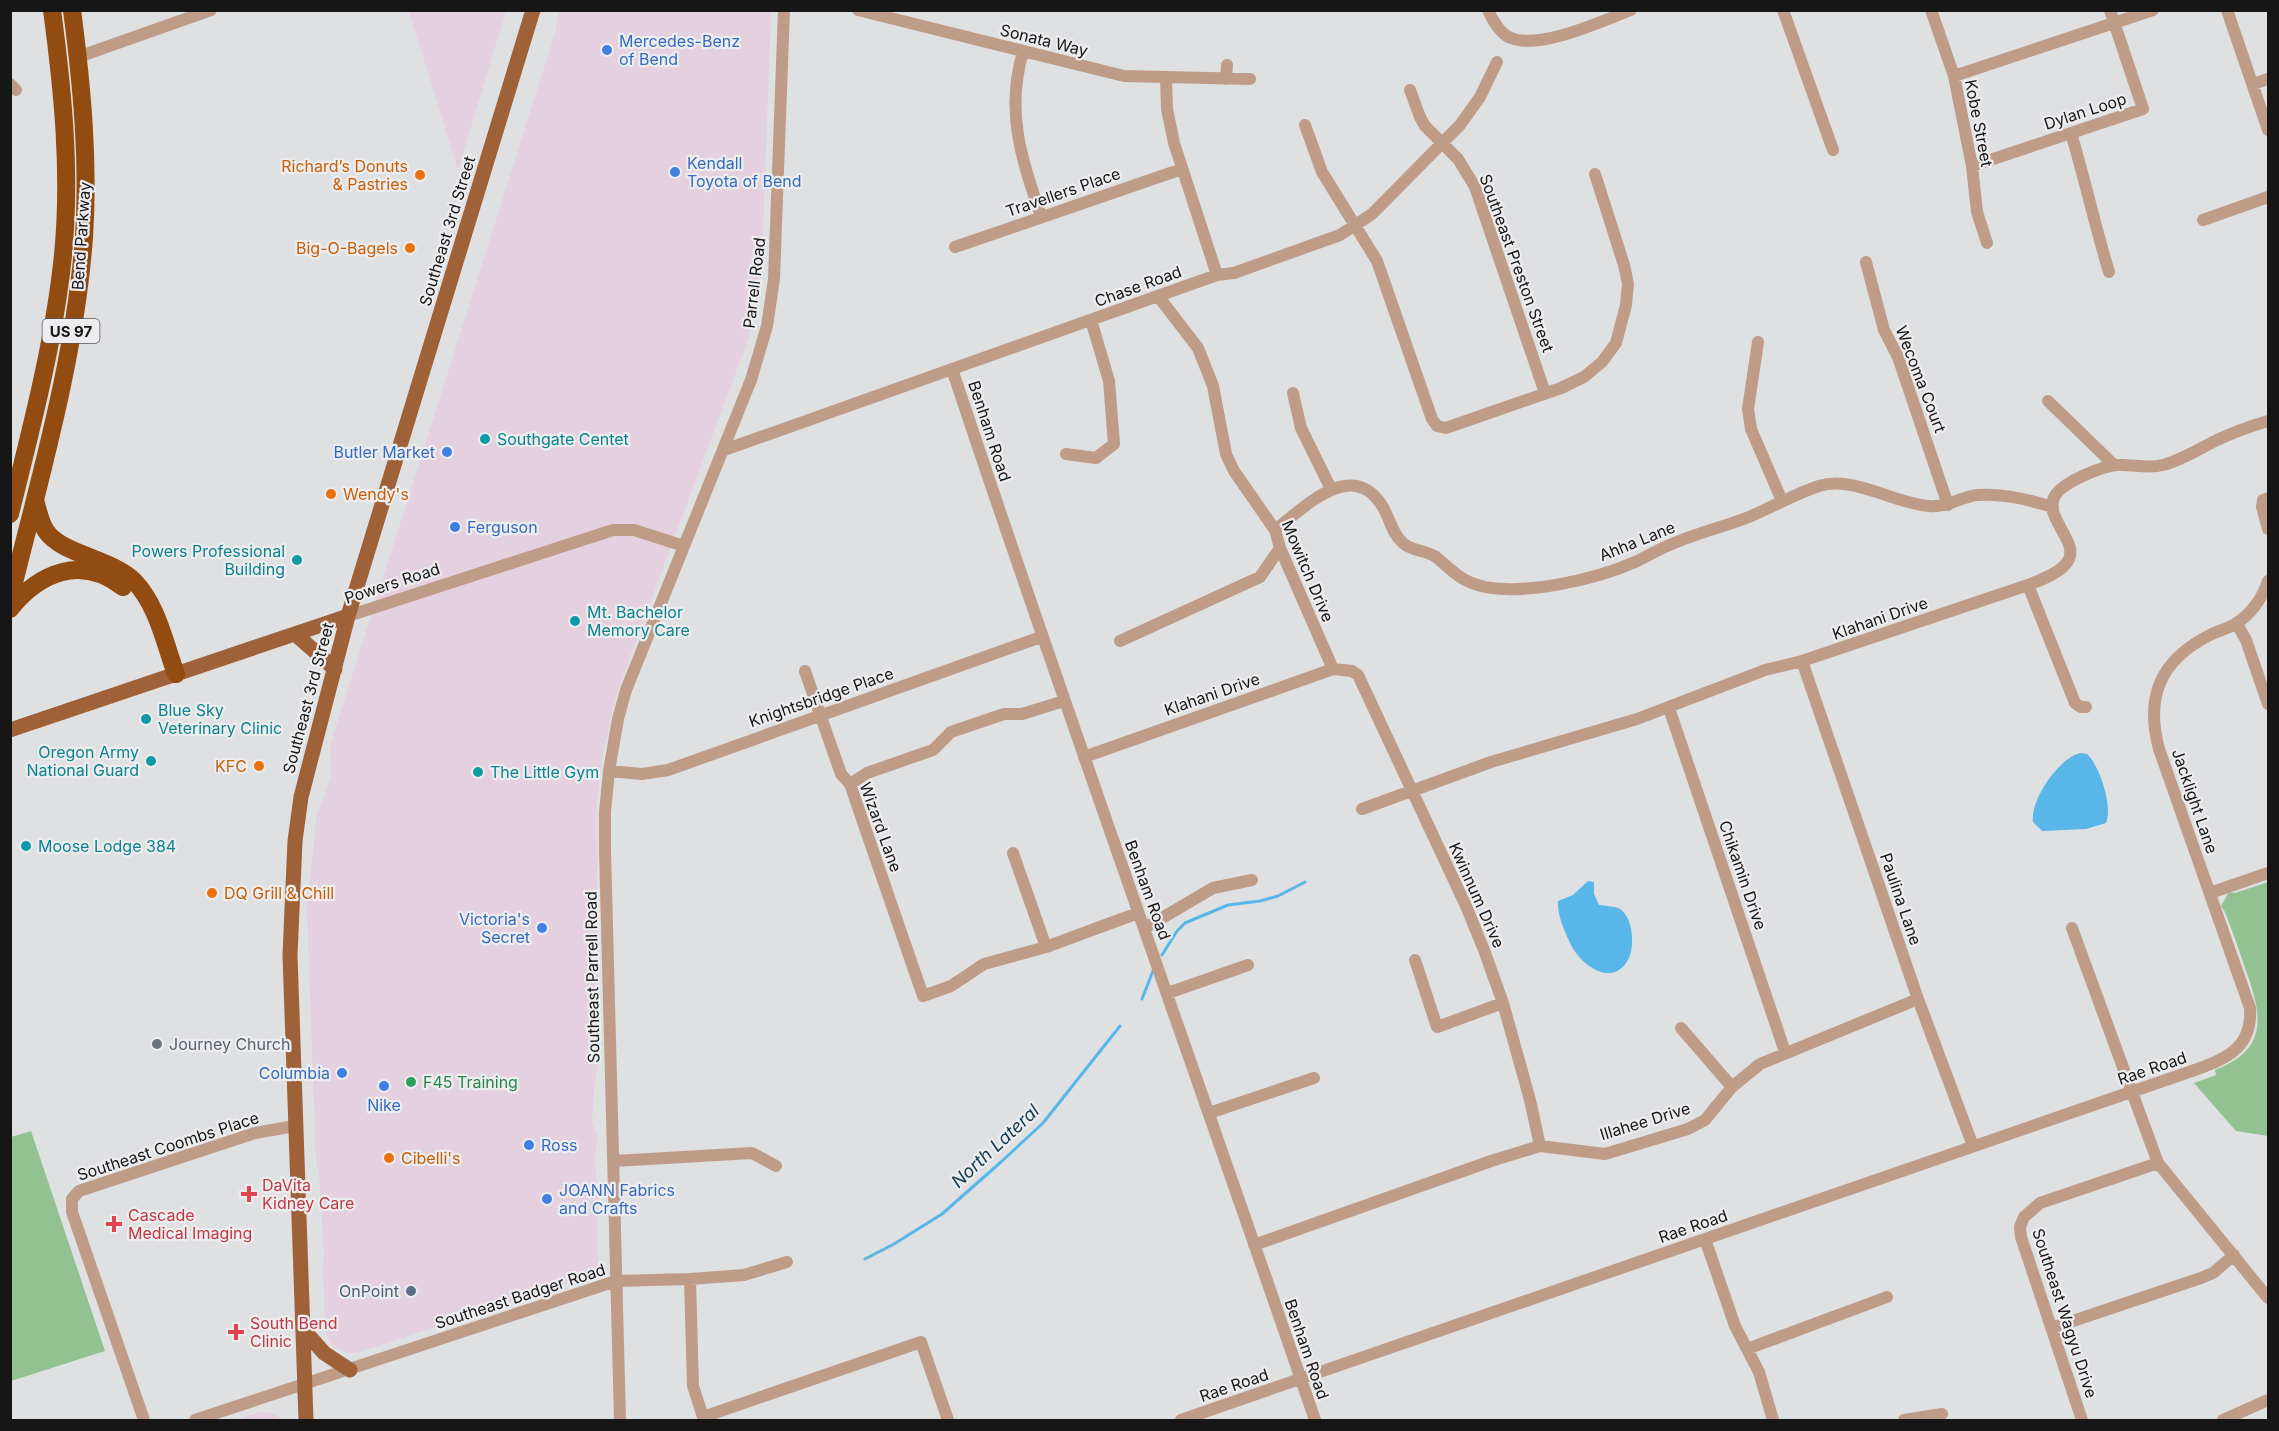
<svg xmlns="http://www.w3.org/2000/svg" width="2279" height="1431" font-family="Inter,sans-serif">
<rect width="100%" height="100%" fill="#dfe0e2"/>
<path fill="#e4d0de" d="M409 11H506L458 170Z
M559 11H771L762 258 749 337 621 681 615 700 601 763 597 803 598 1067 594 1086 592 1123 598 1137 595 1156 596 1186 600 1205 597 1217 598 1273 360 1352 347 1353 332 1345 325 1330 323 1267 324 1255 319 1175 316 1162 307 907 317 814 331 778 330 746 556 30Z
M260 1412 272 1413 283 1420H236Z"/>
<path fill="#92c291" d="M2268 882V1136L2236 1131 2194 1083 2216 1075 2215 1070C2270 1049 2262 1014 2245 968 2239 949 2232 931 2225 912L2221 906 2229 892 2235 893Z
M31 1131 105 1351 11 1381V1137Z"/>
<path fill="#58b6e8" d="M2080 753 2087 754C2100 766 2113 807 2106 823L2086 829 2042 831 2033 822C2030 800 2059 758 2080 753Z
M1588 881 1594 882V894L1599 905C1605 906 1612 906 1618 908 1634 915 1636 951 1626 963 1609 987 1580 963 1571 945 1565 932 1557 916 1558 901L1573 895Z"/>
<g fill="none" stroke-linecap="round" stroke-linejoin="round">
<path stroke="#58b6e8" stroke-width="3" d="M1162 955 1177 931 1185 923 1228 905 1260 901 1278 896 1305 882
M1142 999 1153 971
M865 1259 894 1244 942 1214 1001 1162 1043 1123 1120 1026"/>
<path stroke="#bf9c87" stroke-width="12" d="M858 10 1124 76 1250 79
M1488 10C1493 21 1500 34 1511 38 1540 50 1602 21 1631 10
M1783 10 1833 150
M1931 10 1954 76 1972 166 1977 212 1987 243
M2227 10 2268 130
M1023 52C1005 112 1022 160 1041 216
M78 57 211 10
M1954 76 2153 10
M1166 78 1167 109 1174 143 1217 275
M1226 79 1227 65
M10 84 16 90
M2253 84 2268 79
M1410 90 1420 117 1425 126 1458 159 1475 187 1545 393
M1305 125 1322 172 1377 261 1432 419 1437 426 1446 428 1561 388 1584 377 1602 362 1616 343 1626 305 1628 284 1624 265 1595 174
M2071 133C2085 180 2095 226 2109 272
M1972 166 2143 109 2110 10
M2203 220 2268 197
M955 247 1182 169
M1866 262 1884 330 1898 357 1948 505
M1158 296 1198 348 1213 386 1226 454 1234 471 1275 530 1280 548 1333 669
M1758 342 1748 409 1751 429 1782 501
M952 369C1069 721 1195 1070 1315 1420
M1293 393 1301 428 1331 489
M2048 401 2114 465
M724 450 1217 275 1234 273 1340 235 1372 214 1460 125 1480 97 1497 62
M1066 454 1096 458 1114 444 1109 381 1091 320
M2268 498 2263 500 2262 507 2268 529
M1275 530C1304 508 1350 459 1381 504 1390 517 1391 533 1403 543 1411 551 1426 550 1436 557 1454 572 1461 582 1485 587 1527 595 1597 579 1635 562 1648 556 1659 549 1672 544 1697 533 1723 527 1749 517 1772 507 1795 494 1819 486 1853 475 1895 504 1929 506 1947 508 1960 497 1977 495 2003 493 2029 500 2053 507
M2028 585 2075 703 2081 707H2086
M348 616 613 530H634L684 546
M2237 624 2246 640 2268 704
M1120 641 1260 577 1280 548
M1802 661 1918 999 1973 1146
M805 671 841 774 850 784 923 996 951 986 984 964 1046 947 1138 913
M1669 708 1785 1052
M1084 757 1333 669 1352 671 1358 675 1466 906 1484 950 1503 1003 1530 1100 1540 1146
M609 771 642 774 668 770 1041 637
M850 784 867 773 933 750 951 732 1004 714H1022L1064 701
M1362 809 1491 762 1637 719 1765 670 1802 661 2028 585C2040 580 2055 575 2064 566 2087 544 2039 518 2056 494 2066 481 2102 466 2118 465 2133 464 2147 469 2163 465 2182 460 2199 449 2217 440 2234 432 2251 426 2268 421
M1013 853 1046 947
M2210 893 2268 873
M1145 928 1213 888 1252 880
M2072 928 2158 1163 2268 1298
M1415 960 1437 1027 1503 1003
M1168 993 1248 965
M1681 1028 1732 1087
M1209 1113 1314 1078
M614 1161 752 1153 776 1166
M1705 1239 1735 1326 1759 1372 1773 1420
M1254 1245 1494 1160 1540 1146 1605 1154 1688 1129 1705 1120 1732 1087 1760 1064 1918 999
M690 1279 693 1386 703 1417 921 1342 948 1420
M2052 1328 2201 1278 2213 1273 2234 1255
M1747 1349 1887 1297
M144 1420 72 1212V1199L79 1191 255 1133 295 1126
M195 1420 616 1281 690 1279 744 1275 787 1262
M620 1420 605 850V812L609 771 618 719 626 690 751 380 767 326 774 279 784 10
M1181 1420 2189 1072C2223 1060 2253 1050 2250 1008L2159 749C2145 697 2160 660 2210 635 2218 631 2227 629 2235 624 2251 615 2263 597 2268 581
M1904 1420 1942 1414
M2082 1420 2021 1237 2020 1227 2024 1217 2040 1203 2158 1163
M2223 1420 2268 1400"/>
<path stroke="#9f6137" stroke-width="15" d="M295 634 335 669
M10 730 348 616
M303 1329 324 1353 350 1370
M306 1420 290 955 295 841 301 797 348 616 533 10"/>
<path stroke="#924b11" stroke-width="18" d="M35 500C38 510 40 522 46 531 61 554 110 558 134 581 157 604 165 644 176 674
M10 514C31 429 54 343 63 255 71 173 63 92 52 10
M10 599C39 480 75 360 84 237 89 162 82 86 72 10
M10 609C40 572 81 555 123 587"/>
</g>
<g fill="#3f7fe0" stroke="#ededf0" stroke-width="2">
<circle cx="607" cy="50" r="6"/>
<circle cx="675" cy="172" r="6"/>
<circle cx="447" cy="452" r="6"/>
<circle cx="455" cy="527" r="6"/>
<circle cx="542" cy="928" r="6"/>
<circle cx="342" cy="1073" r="6"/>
<circle cx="384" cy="1086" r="6"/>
<circle cx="529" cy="1145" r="6"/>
<circle cx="547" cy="1199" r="6"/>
</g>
<g fill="#e8710a" stroke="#ededf0" stroke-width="2">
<circle cx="420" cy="175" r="6"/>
<circle cx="410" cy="248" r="6"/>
<circle cx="331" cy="494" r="6"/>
<circle cx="259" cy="766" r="6"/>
<circle cx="212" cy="893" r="6"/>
<circle cx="389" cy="1158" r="6"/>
</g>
<g fill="#0f9aa8" stroke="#ededf0" stroke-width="2">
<circle cx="485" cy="439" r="6"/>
<circle cx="297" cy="560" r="6"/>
<circle cx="575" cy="621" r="6"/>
<circle cx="146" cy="719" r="6"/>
<circle cx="151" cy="761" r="6"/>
<circle cx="478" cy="772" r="6"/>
<circle cx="26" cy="846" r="6"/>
</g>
<circle fill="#6b7280" stroke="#ededf0" stroke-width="2" cx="157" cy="1044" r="6"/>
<circle fill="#2e9e5b" stroke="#ededf0" stroke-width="2" cx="411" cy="1082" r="6"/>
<g fill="#e0444e" stroke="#ededf0" stroke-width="2">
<path d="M246 1185h6v6h6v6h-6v6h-6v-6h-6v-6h6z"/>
<path d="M111 1215h6v6h6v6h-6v6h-6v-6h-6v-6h6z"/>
<path d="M233 1323h6v6h6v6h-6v6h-6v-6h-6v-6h6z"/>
</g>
<circle fill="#5c6f8a" stroke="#ededf0" stroke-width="2" cx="411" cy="1291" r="6"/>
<g text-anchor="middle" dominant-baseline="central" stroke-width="4.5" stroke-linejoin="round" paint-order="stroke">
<rect fill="#ededf0" stroke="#565658" stroke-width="1.5" x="42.5" y="319" width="57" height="24" rx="4.5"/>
<g font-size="15" font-weight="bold" fill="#161617">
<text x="71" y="331">US 97</text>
</g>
<g font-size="16" fill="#161617" stroke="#ededf0">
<text transform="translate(1044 40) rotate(14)">Sonata Way</text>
<text transform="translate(2085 111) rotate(-18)">Dylan Loop</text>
<text transform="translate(1979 123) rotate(79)">Kobe Street</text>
<text transform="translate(1063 192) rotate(-19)">Travellers Place</text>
<text transform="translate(447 231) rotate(-73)">Southeast 3rd Street</text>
<text transform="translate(81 236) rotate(-86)">Bend Parkway</text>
<text transform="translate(1517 263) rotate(70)">Southeast Preston Street</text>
<text transform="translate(754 283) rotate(-83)">Parrell Road</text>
<text transform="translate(1138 286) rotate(-20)">Chase Road</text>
<text transform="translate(1921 379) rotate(69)">Wecoma Court</text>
<text transform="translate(990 431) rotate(72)">Benham Road</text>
<text transform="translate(1637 541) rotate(-22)">Ahha Lane</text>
<text transform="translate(1308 571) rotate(67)">Mowitch Drive</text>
<text transform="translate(392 583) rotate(-18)">Powers Road</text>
<text transform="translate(1880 618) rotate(-19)">Klahani Drive</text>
<text transform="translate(1212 694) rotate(-19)">Klahani Drive</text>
<text transform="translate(821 697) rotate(-19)">Knightsbridge Place</text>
<text transform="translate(308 698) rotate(-75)">Southeast 3rd Street</text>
<text transform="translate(2195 801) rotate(71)">Jacklight Lane</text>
<text transform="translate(881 827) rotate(70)">Wizard Lane</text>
<text transform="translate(1743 875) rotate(71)">Chikamin Drive</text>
<text transform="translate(1148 890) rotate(70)">Benham Road</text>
<text transform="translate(1477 895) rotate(66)">Kwinnum Drive</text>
<text transform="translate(1901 899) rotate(71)">Paulina Lane</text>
<text transform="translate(592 977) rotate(-91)">Southeast Parrell Road</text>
<text transform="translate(2152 1068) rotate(-19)">Rae Road</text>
<text transform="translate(1645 1121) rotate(-17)">Illahee Drive</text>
<text transform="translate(168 1146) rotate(-18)">Southeast Coombs Place</text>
<text transform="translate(1693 1226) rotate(-19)">Rae Road</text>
<text transform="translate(520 1296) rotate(-18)">Southeast Badger Road</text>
<text transform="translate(2065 1313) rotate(72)">Southeast Wagyu Drive</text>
<text transform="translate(1307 1349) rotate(71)">Benham Road</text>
<text transform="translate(1234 1385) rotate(-19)">Rae Road</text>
</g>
<g font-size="16" fill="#366cbe" stroke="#ededf0" text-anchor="start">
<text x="619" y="41">Mercedes-Benz<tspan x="619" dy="18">of Bend</tspan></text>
<text x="687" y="163">Kendall<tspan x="687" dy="18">Toyota of Bend</tspan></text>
<text x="435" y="452" text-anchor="end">Butler Market</text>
<text x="467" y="527">Ferguson</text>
<text x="530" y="919" text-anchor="end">Victoria's<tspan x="530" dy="18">Secret</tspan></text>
<text x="330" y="1073" text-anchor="end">Columbia</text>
<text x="384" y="1105" text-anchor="middle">Nike</text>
<text x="541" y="1145">Ross</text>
<text x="559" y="1190">JOANN Fabrics<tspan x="559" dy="18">and Crafts</tspan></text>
</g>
<g font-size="16" fill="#c56008" stroke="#ededf0" text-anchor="end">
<text x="408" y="166">Richard’s Donuts<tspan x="408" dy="18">&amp; Pastries</tspan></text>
<text x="398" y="248">Big-O-Bagels</text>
<text x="343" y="494" text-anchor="start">Wendy's</text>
<text x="247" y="766">KFC</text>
<text x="224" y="893" text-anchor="start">DQ Grill &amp; Chill</text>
<text x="401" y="1158" text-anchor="start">Cibelli's</text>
</g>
<g font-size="16" fill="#0d838f" stroke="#ededf0" text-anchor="start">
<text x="497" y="439">Southgate Centet</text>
<text x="285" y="551" text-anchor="end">Powers Professional<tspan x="285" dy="18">Building</tspan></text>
<text x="587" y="612">Mt. Bachelor<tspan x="587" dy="18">Memory Care</tspan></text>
<text x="158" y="710">Blue Sky<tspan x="158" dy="18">Veterinary Clinic</tspan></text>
<text x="139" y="752" text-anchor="end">Oregon Army<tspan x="139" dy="18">National Guard</tspan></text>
<text x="490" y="772">The Little Gym</text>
<text x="38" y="846">Moose Lodge 384</text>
</g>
<g font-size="16" fill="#5b616d" stroke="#ededf0" text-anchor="start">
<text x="169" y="1044">Journey Church</text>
</g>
<g font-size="16" fill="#27864d" stroke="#ededf0" text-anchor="start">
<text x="423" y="1082">F45 Training</text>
</g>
<g font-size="16" fill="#be3a42" stroke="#ededf0" text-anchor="start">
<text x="262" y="1185">DaVita<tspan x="262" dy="18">Kidney Care</tspan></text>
<text x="128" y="1215">Cascade<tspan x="128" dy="18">Medical Imaging</tspan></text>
<text x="250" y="1323">South Bend<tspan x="250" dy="18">Clinic</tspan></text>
</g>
<g font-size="16" fill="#4e5e75" stroke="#ededf0" text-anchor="end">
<text x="399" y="1291">OnPoint</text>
</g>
<g font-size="18" font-style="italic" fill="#113a4f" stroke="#ededf0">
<text transform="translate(995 1146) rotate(-43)">North Lateral</text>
</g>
</g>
<rect width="2279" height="1431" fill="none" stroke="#161617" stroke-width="24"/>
</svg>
